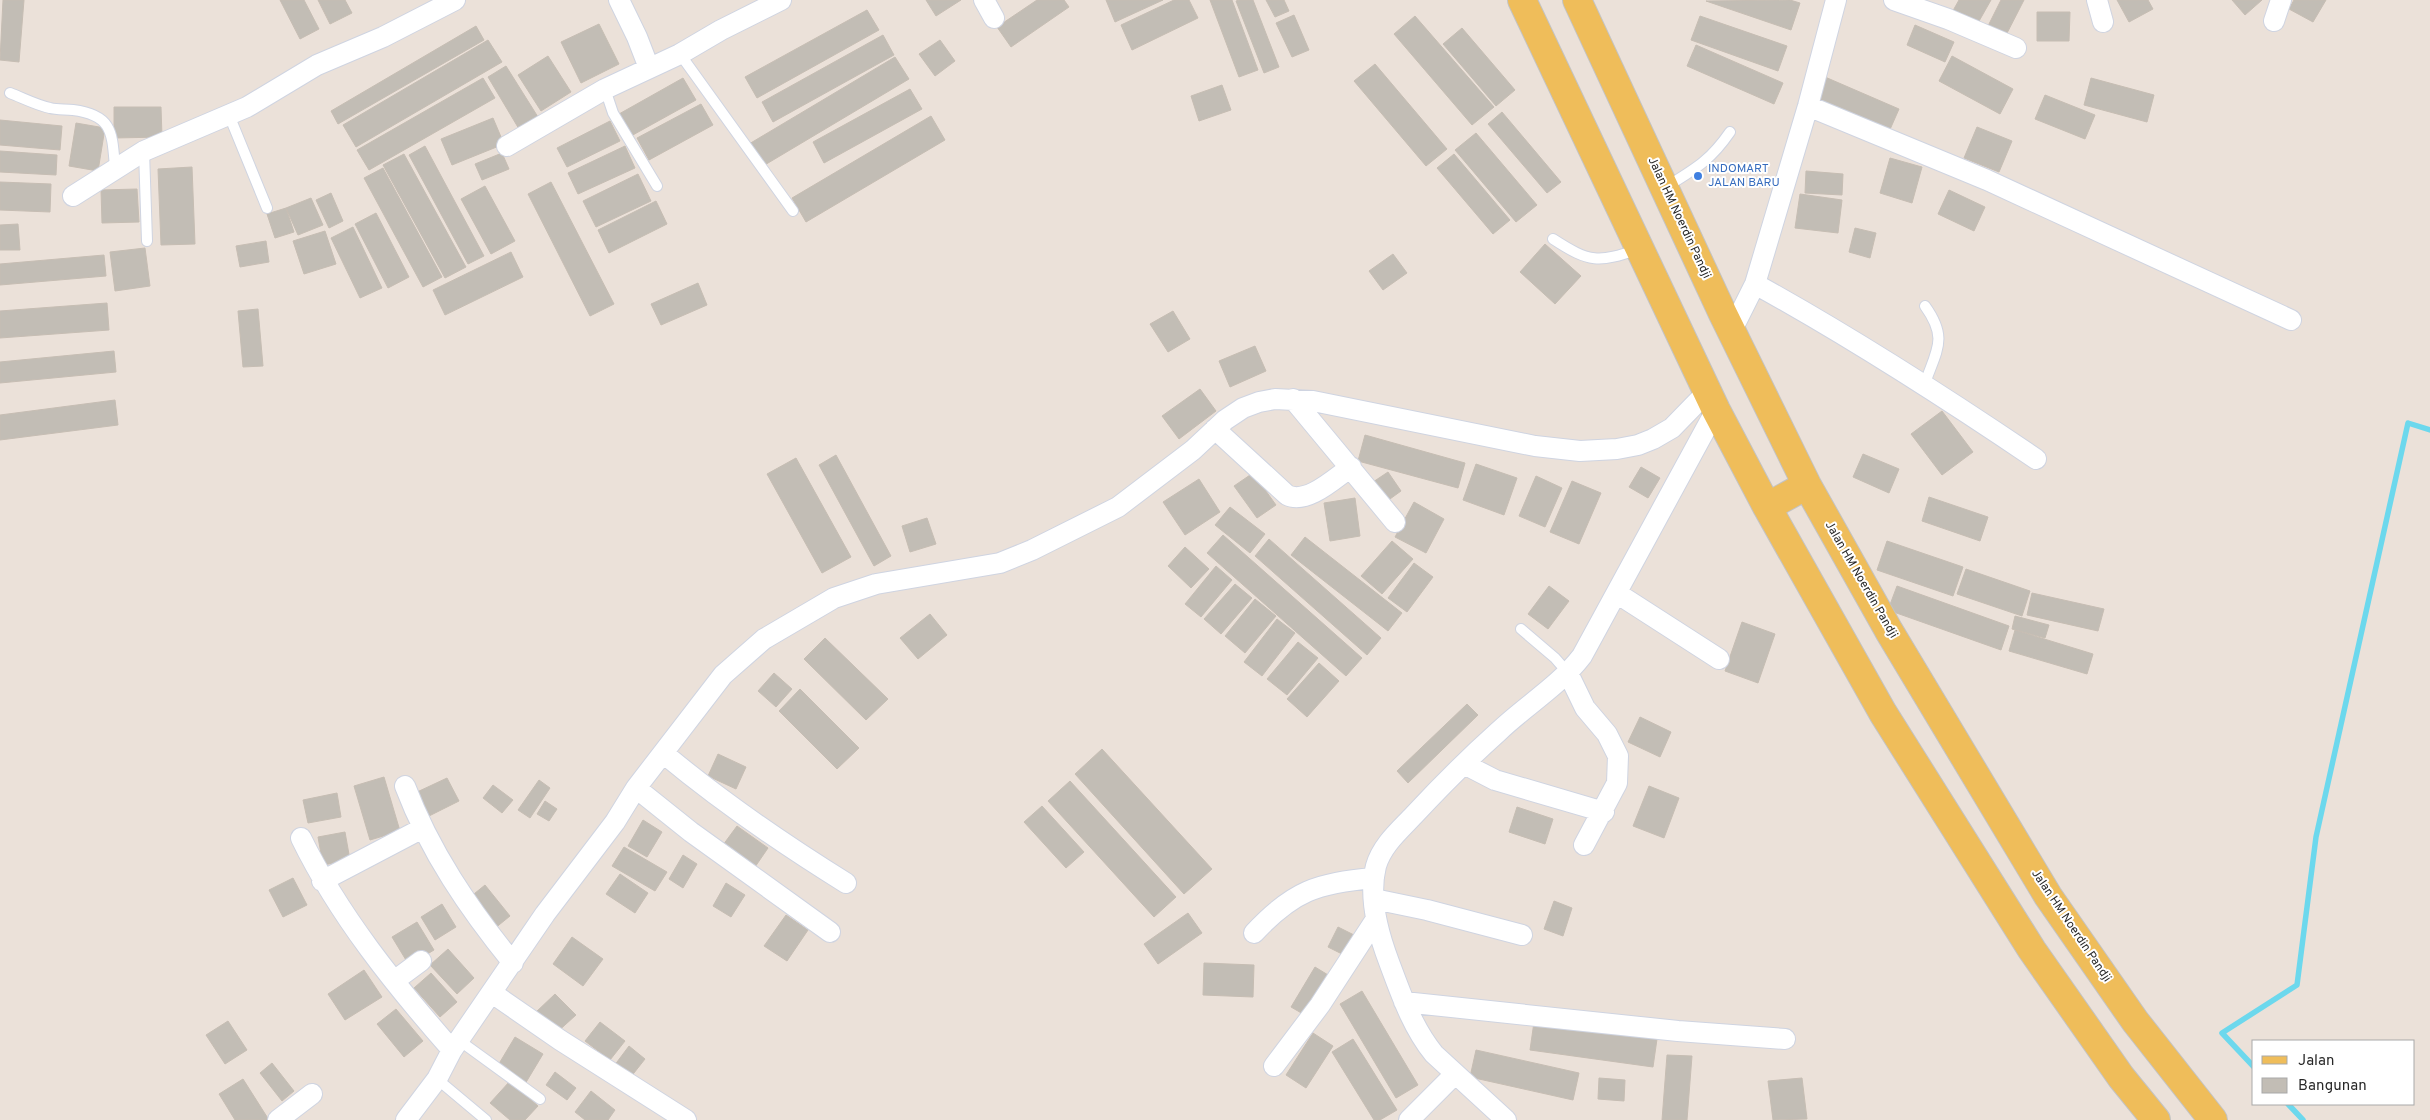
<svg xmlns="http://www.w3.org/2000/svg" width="2430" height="1120" font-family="Overpass,sans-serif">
<rect width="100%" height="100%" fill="#ebe1d9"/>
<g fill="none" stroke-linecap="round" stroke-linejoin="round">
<path stroke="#6cd8ed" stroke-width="5.5" d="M2254 1067 2222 1033 2297 985 2316 837 2408 423 2430 430
M2288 1104 2303 1120"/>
</g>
<path fill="#c2bdb5" stroke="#c6bdb3" d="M3 0H24L19 62 0 60Z
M280 0H304L319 29 300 39Z
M318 0H345L352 13 330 24Z
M926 0H961L936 16Z
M1037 0H1064L1069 7 1011 47 997 27Z
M1106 0H1163L1115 22Z
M1174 0H1189L1198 18 1132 50 1121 25Z
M1210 0H1232L1258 70 1239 77Z
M1239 0H1253L1279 67 1264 73 1236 1Z
M1266 0H1284L1289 11 1275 17Z
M1790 0 1800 3 1791 30 1706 1Z
M1959 0H1991L1974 30 1950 16Z
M2001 0H2024L2004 39 1986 30Z
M2117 0H2148L2153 9 2129 22Z
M2232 0H2262L2245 15Z
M2294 0H2326L2313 22 2289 9Z
M867 10 879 30 757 98 745 77Z
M2037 12H2070L2069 41H2037Z
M1294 15 1309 50 1292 57 1276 23Z
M1415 16 1494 107 1472 125 1394 34Z
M1700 16 1787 46 1778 71 1691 40Z
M599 24 619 64 581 83 561 42Z
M1915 25 1954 42 1945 62 1907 45Z
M476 26 484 40 338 124 331 111Z
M1462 28 1515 90 1496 106 1443 44Z
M883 35 894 55 773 122 762 102Z
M488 40 502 62 356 147 343 125Z
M940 40 955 61 935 76 919 54Z
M1696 45 1783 83 1774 104 1687 66Z
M548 56 571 92 541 111 518 75Z
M1952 56 2013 89 2000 114 1939 81Z
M895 57 909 79 763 166 749 144Z
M1375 64 1447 149 1426 166 1354 81Z
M506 66 538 117 519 129 488 77Z
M1825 77 1899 109 1888 134 1814 103Z
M483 78 495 98 369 170 357 150Z
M683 78 696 100 631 136 619 114Z
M2091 78 2154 95 2147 122 2084 105Z
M1222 85 1231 110 1199 121 1191 96Z
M910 89 922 109 824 163 813 142Z
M2045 95 2095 115 2085 139 2035 119Z
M701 104 713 125 649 160 637 138Z
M114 107H161L162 137 114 138Z
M1502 112 1561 182 1547 193 1488 124Z
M931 116 945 140 806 222 792 198Z
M493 118 504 144 452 165 441 139Z
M0 120 62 126 60 150 0 145Z
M610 121 620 141 567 167 557 148Z
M76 123 105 128 98 171 69 166Z
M1977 127 2012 141 1999 172 1964 158Z
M1476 133 1537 205 1516 222 1455 150Z
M425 146 484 256 468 264 409 155Z
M625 146 635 168 578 194 568 173Z
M0 151 57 155 56 175 0 172Z
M502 153 509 169 482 180 475 164Z
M404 154 466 267 445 278 383 165Z
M1454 154 1510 220 1493 234 1437 168Z
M1890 158 1922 167 1912 203 1880 193Z
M192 167 195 244 161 245 158 169Z
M383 168 442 277 423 287 364 178Z
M1806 171 1843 174 1842 195 1805 193Z
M638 174 651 201 596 227 583 201Z
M0 182 51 184 50 212 0 210Z
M551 182 614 304 590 316 528 194Z
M485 186 515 241 491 254 461 199Z
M137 189 139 222 102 223 101 190Z
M1949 190 1985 207 1974 231 1938 214Z
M331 193 343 221 329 228 316 200Z
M1800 194 1842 200 1838 233 1795 228Z
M311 198 323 225 298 235 286 208Z
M656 201 667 224 609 253 598 230Z
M286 208 294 232 275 238 267 214Z
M376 213 409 277 388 288 355 224Z
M18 224 20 250H0V225Z
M353 227 382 288 360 298 331 238Z
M1855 228 1876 233 1870 258 1849 252Z
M325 231 336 264 304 274 293 241Z
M266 241 269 262 240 267 236 246Z
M1545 244 1581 276 1555 304 1520 272Z
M145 248 150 286 115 291 110 252Z
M511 252 523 277 445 315 433 290Z
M1393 254 1407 273 1383 290 1369 271Z
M104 255 106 276 0 285V264Z
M698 283 707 305 661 325 651 304Z
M107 303 109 330 0 338V311Z
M258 309 263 366 243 367 238 311Z
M1173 311 1190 339 1168 352 1150 324Z
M1255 346 1266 371 1230 387 1219 361Z
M114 351 116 372 0 383V362Z
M1200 389 1216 411 1179 439 1162 416Z
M115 400 118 425 0 440V415Z
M1942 411 1973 452 1942 475 1911 434Z
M1365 435 1465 463 1458 488 1358 461Z
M1863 454 1899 469 1889 493 1853 477Z
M836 455 891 556 874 566 819 465Z
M796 458 851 557 822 573 767 474Z
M1476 464 1517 478 1504 515 1463 500Z
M1641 467 1660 478 1648 498 1629 487Z
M1388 472 1401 491 1383 504 1370 484Z
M1253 473 1276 505 1257 518 1234 486Z
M1536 476 1562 488 1545 527 1519 516Z
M1199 479 1220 512 1185 535 1163 502Z
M1572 481 1601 493 1579 544 1550 532Z
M1929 497 1988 517 1980 541 1922 521Z
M1355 498 1360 536 1330 541 1324 503Z
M1414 502 1444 519 1426 553 1395 537Z
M1230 507 1265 534 1250 553 1215 525Z
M927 518 936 544 910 552 902 526Z
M1223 535 1362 658 1346 676 1207 553Z
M1305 537 1402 613 1388 631 1291 555Z
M1269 539 1381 638 1367 655 1255 556Z
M1392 541 1413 559 1382 594 1361 576Z
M1887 541 1963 567 1953 596 1877 570Z
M1185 547 1209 569 1191 588 1168 566Z
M1414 563 1433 577 1407 612 1388 598Z
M1216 566 1232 580 1201 617 1185 604Z
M1966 569 2030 591 2022 616 1957 594Z
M1235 584 1252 598 1221 634 1204 619Z
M1549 586 1569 601 1548 629 1528 614Z
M1897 586 2009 626 2001 650 1888 610Z
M2032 593 2104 609 2098 631 2027 615Z
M1255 599 1276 616 1245 653 1225 636Z
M930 614 947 635 918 659 900 638Z
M2015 616 2049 625 2045 638 2012 629Z
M1277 619 1295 633 1262 676 1244 662Z
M1742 622 1775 634 1758 683 1725 671Z
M2015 630 2093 654 2087 674 2009 651Z
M825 638 888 699 866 720 804 659Z
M1298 642 1318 658 1287 695 1267 679Z
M1319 663 1339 681 1307 717 1287 699Z
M774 673 792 689 776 707 758 691Z
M800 689 859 748 837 769 779 711Z
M1467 704 1478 715 1408 783 1397 771Z
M1640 717 1671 732 1660 757 1628 742Z
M1102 749 1212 869 1184 894 1075 774Z
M718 754 746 767 736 789 708 776Z
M384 777 400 831 370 840 354 786Z
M447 778 459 801 427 817 415 793Z
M539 780 550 788 530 818 518 810Z
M1070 781 1176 897 1154 917 1048 801Z
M493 785 513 800 502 813 483 798Z
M1649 786 1679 798 1664 838 1633 826Z
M337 793 341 817 308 823 303 800Z
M545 801 557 809 549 821 537 814Z
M1042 806 1084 852 1066 868 1024 822Z
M1517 807 1553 819 1545 844 1509 832Z
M643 820 662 832 647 857 628 846Z
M737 826 768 848 755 867 723 845Z
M345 832 350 860 323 865 318 837Z
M624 847 667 872 655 891 612 866Z
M683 855 697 864 683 888 669 879Z
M620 874 648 893 635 913 606 894Z
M293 878 307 905 283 917 269 890Z
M726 883 745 895 731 917 713 906Z
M485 885 510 916 494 929 469 898Z
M1554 901 1572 908 1563 936 1544 929Z
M442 904 456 927 435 940 421 917Z
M1188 913 1202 933 1158 964 1144 944Z
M786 915 808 930 787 961 764 946Z
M417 922 434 950 409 965 392 937Z
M1338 927 1354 935 1344 955 1328 947Z
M572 937 603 959 583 986 553 964Z
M448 949 474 978 457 994 430 965Z
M1204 963 1254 965 1253 997 1203 995Z
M1315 967 1333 978 1310 1018 1291 1007Z
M364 970 382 997 345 1020 328 994Z
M431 973 457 1002 440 1017 414 988Z
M1362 991 1418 1085 1396 1098 1340 1004Z
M555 994 576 1015 555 1034 535 1013Z
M396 1009 423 1041 404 1057 377 1024Z
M228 1021 247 1050 225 1064 206 1035Z
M600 1022 625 1041 610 1060 585 1041Z
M1534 1022 1657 1039 1653 1067 1530 1050Z
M1313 1033 1333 1046 1306 1088 1286 1075Z
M515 1037 543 1054 525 1084 497 1067Z
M1353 1039 1397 1110 1380 1120H1374L1332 1052Z
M629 1046 645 1059 630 1078 614 1066Z
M1476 1050 1579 1073 1573 1100 1470 1077Z
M1667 1055 1692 1056 1687 1120H1662Z
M272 1063 294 1091 282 1101 260 1073Z
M555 1072 576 1088 567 1100 546 1085Z
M1599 1078 1625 1080 1624 1101 1598 1099Z
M1802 1078 1807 1119 1773 1120 1768 1081Z
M243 1079 269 1120H235L219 1094Z
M510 1081 538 1106 525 1120H510L490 1103Z
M591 1091 615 1110 608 1120H585L575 1112Z"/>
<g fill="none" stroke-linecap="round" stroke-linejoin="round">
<g stroke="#cfd4e1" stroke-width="12">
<path id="lane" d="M680 54 793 211
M605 89 613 113 657 186
M10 93C23 98 36 105 50 108 57 110 66 109 73 110 113 115 112 133 115 167
M229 115 267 208
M144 151 147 241
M1666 187C1695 169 1710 161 1730 132
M1553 239C1590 263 1598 263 1639 249
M1925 383C1937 349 1948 338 1925 306
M1521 629 1555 658 1568 673
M460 1041 540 1099
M437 1079 486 1120"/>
</g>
<g stroke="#cfd4e1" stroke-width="22">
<path id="street" d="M619 0 637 37 649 68
M984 0 994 18
M1894 0 1948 19 2016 48
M2097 0 2103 22
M2274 21 2281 0
M1808 106 1987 180 2291 320
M507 146 605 89 680 54 721 30 781 0
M73 196 144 151 247 107 317 65 383 37 455 0
M1755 284C1853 338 1943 396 2036 459
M1732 330 1755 284 1808 106 1836 0
M1293 399 1395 522
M1215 429 1287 495C1307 505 1335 478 1351 467
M1618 594 1719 659
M1568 673 1585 708 1607 734 1618 756 1617 783 1584 845
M663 753C723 803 780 842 846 883
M1466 765 1495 780 1604 812
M405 786C430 852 469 909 513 963
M636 788 691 832 830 932
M301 838C339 916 395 985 452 1050
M322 881 423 828
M1374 899 1427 910 1522 935
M1254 933C1293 891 1317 883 1374 878
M394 981 421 961
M492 993 560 1040 686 1120
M1404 1002 1678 1031 1785 1039
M1274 1066 1320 1005 1376 919
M278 1120 312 1094
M406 1120 437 1079 452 1050 545 914 615 822 636 788 723 675 764 639 834 598 876 584 1000 563 1032 550 1118 507 1193 450 1225 420 1243 408 1259 402 1275 399 1313 401 1535 446 1580 451 1617 449 1638 445 1653 439 1672 428 1707 392
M1409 1120 1455 1074
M1506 1120 1434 1054C1412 1027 1401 994 1389 962 1378 933 1368 897 1376 866 1382 845 1400 830 1414 815 1441 786 1469 758 1498 732 1525 706 1559 686 1582 656L1716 410"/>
</g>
<g stroke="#c3c3c3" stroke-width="30">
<path id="primary" d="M1522 0 1716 410 1767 507 1883 713 2032 950 2121 1077 2156 1120
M1577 0 1723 314 1807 485 1889 631 2048 896 2135 1021 2213 1120
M1767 507 1807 485"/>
</g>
<use href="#lane" stroke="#fff" stroke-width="10"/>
<use href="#street" stroke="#fff" stroke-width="20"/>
<use href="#primary" stroke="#efbd5a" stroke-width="28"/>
</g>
<circle fill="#3f7fe0" stroke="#fff" stroke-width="2" cx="1698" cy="176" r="5"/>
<g text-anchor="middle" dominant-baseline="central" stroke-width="4" stroke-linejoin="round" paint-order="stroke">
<g font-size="12" fill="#366cbe" stroke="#fff" text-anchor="start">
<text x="1708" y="169">INDOMART<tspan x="1708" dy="14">JALAN BARU</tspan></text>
</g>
<g font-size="12" fill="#282828" stroke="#fff">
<text transform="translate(1679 218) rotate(65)">Jalan HM Noerdin Pandji</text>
<text transform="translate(1861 580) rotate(60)">Jalan HM Noerdin Pandji</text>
<text transform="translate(2071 926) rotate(56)">Jalan HM Noerdin Pandji</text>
</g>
</g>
<rect x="2252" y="1040" width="162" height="65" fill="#ffffff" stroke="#a9a9a9"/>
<rect x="2262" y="1056" width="25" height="8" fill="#efbd5a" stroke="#a9a9a9"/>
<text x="2298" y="1065" font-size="15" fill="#282828">Jalan</text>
<rect x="2262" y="1078" width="25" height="15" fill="#c2bdb5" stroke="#a9a9a9"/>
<text x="2298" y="1090" font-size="15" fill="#282828">Bangunan</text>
</svg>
